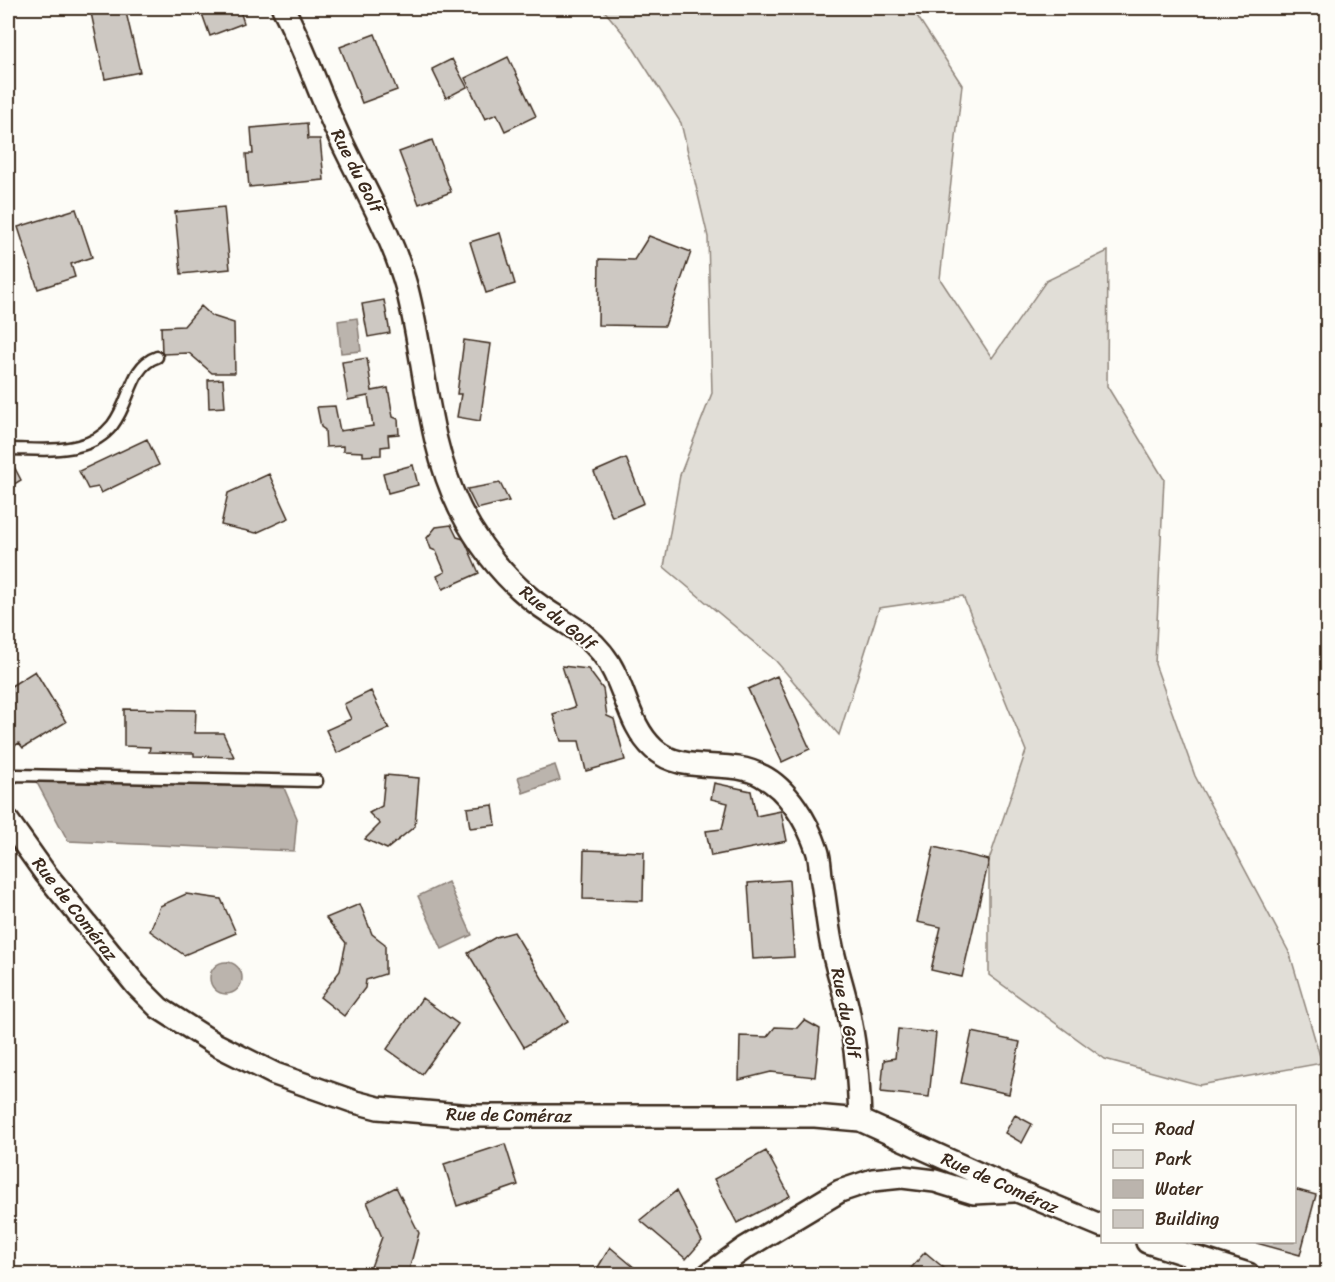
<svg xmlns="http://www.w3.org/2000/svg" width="1335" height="1282" font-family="Sriracha,sans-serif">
<rect width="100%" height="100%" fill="#fdfcf7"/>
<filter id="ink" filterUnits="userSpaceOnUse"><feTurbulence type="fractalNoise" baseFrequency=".0167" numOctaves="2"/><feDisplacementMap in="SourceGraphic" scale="12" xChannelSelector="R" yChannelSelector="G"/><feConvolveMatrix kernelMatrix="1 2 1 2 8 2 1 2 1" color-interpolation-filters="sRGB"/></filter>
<g filter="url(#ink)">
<path fill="#e1ded7" stroke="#8e847a" stroke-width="1.5" d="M602 8H912L962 85 940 279 992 358 1046 281 1108 251 1107 386 1164 479 1155 664 1195 776 1290 954 1322 1063 1200 1085 1105 1059 989 975V860L1026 751 963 596 879 608 839 735 776 661 664 567 680 475 712 393 708 237 681 123 627 38Z"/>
<path fill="#bbb4ad" stroke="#887d74" stroke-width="1.5" d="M357 318 361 351 341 353 338 321Z
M555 765 560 780 523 793 518 777Z
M35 779 284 788 297 818 294 851 68 841Z
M448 882 472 935 442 949 418 896Z
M210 978a16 16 0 1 1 32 0a16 16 0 1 1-32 0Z"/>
<path fill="#cdc8c2" stroke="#3b2a1e" stroke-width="1.5" d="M90 8H125L140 72 105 79Z
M200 8H239L244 23 210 36Z
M375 34 397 90 362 103 340 47Z
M508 57 536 116 505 131 497 114 485 119 465 78Z
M452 59 467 87 446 98 432 69Z
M307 123 308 139H320L324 180 249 187 246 154H253L251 128Z
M432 140 451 192 419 204 399 152Z
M224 207 230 269 181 274 175 212Z
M76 209 92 257 71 264 75 277 38 289 18 227Z
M500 233 515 284 486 293 470 242Z
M649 236 691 252 665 326 598 325 599 259 634 260Z
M384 300 390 333 368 337 362 304Z
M201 306 212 316 234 323 235 373H212L189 353 162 354 161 327 184 326Z
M464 340 491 344 480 421 457 417 461 394H457Z
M367 358 372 391 388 388 393 417 398 419 399 434 388 435 389 446 381 447V455L363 456V452L343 451V446L326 447 325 430 321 427 317 407 335 406 340 431 373 426 368 396 348 400 342 362Z
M223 379 225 407 209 408 208 380Z
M147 439 159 465 101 493 98 487 88 489 79 471Z
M8 455 21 480 8 488Z
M626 458 644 503 612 517 594 472Z
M413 465 418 485 388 493 383 473Z
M269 474 289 518 256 533 221 525 228 493Z
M500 483 509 501 477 509 467 489Z
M451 525 457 537 464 539 479 573 443 589 437 576 445 572 436 551 431 549 427 538 436 527Z
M562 666 588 669 603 689 607 716 614 719 625 760 586 771 579 741H561L553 714 575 707Z
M35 671 66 722 23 748 19 743 8 750V688Z
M777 676 810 749 782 762 748 689Z
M371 691 389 729 337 753 326 730 351 719 344 704Z
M124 709 196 710 195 733H223L234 757 194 756V753L149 752 150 747 124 746Z
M385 775 419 778 415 826 387 849 365 839 380 824 369 813 382 806Z
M714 783 751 791 756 816 781 811 787 841 711 856 706 831 722 829 728 803 711 799Z
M493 805 496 825 470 828 467 808Z
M934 847 989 860 962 977 931 970 941 927 917 922Z
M584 850 644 852 643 901 583 899Z
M789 880 794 957 753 959 748 883Z
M186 894 221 899 236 933 184 955 150 931 160 906Z
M360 904 372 934 385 944V974L366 980 365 988 344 1016 320 997 340 971 346 943 326 918Z
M514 932 568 1021 524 1047 468 953 496 937Z
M422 998 458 1024 422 1074 387 1049Z
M804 1020 820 1029 815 1077 771 1072 739 1080 740 1036 767 1037 775 1027 797 1028Z
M898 1029 936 1033 929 1097 881 1092 884 1060 895 1058Z
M972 1032 1020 1042 1009 1094 961 1083Z
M1015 1115 1032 1124 1022 1143 1005 1133Z
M505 1144 518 1185 457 1206 444 1164Z
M766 1151 790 1196 737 1223 714 1179Z
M396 1187 419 1233 408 1274H395L371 1267 382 1237 367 1202Z
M1294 1189 1316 1195 1300 1255 1253 1242H1294Z
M676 1191 702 1241 686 1259 640 1220Z
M610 1247 642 1274H594Z
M925 1252 951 1274H906Z"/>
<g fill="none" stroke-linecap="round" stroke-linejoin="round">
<g stroke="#3b2a1e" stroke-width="15">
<path id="service" d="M8 449C31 449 55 452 78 446 137 432 119 370 157 357
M8 780 17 775 317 781"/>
</g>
<g stroke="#3b2a1e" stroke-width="26">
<path id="minor" d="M283 8C305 49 319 94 339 136 363 187 392 234 407 289 426 362 426 440 460 509 477 542 501 574 530 598 547 613 568 622 585 636 596 645 608 659 614 672 627 698 632 729 654 749 684 776 729 757 762 776 788 789 808 823 817 850 820 858 820 868 821 876 825 898 827 921 831 942 836 969 846 994 850 1020 857 1054 859 1086 860 1120
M8 821 45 873 136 985 159 1008 217 1045 275 1074 355 1102 378 1108 472 1116H815L860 1120 1015 1190 1102 1226
M1147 1242 1248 1274
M709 1274 745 1248 840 1191 873 1180 902 1177 935 1181 974 1193 1013 1191"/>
</g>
<use href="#service" stroke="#fdfcf7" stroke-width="10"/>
<use href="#minor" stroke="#fdfcf7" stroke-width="21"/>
</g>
</g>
<g text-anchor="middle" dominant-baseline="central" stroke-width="4.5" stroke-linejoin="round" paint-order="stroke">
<g font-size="18" fill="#3b2a1e" stroke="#fdfcf7">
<text transform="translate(357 171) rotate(63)">Rue du Golf</text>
<text transform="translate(558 618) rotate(39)">Rue du Golf</text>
<text transform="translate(75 909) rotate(52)">Rue de Coméraz</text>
<text transform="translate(846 1013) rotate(79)">Rue du Golf</text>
<text transform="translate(509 1115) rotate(1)">Rue de Coméraz</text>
<text transform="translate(1000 1183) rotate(24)">Rue de Coméraz</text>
</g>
</g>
<rect width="1335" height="1282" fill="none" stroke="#fdfcf7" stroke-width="30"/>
<rect x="15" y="15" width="1305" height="1252" fill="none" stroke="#3b2a1e" stroke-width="2" filter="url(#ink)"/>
<rect x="1101" y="1105" width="195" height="138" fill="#fdfcf7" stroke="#afa8a0" stroke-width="1.5"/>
<rect x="1113" y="1124" width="30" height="9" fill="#fdfcf7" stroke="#afa8a0" stroke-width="1.5"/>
<text x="1155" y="1135" font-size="18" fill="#3b2a1e">Road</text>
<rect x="1113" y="1150" width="30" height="18" fill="#e1ded7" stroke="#afa8a0" stroke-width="1.5"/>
<text x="1155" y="1165" font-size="18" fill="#3b2a1e">Park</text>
<rect x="1113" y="1180" width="30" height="18" fill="#bbb4ad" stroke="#afa8a0" stroke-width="1.5"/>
<text x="1155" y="1195" font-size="18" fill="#3b2a1e">Water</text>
<rect x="1113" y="1210" width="30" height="18" fill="#cdc8c2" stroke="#afa8a0" stroke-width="1.5"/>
<text x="1155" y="1225" font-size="18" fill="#3b2a1e">Building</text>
</svg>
